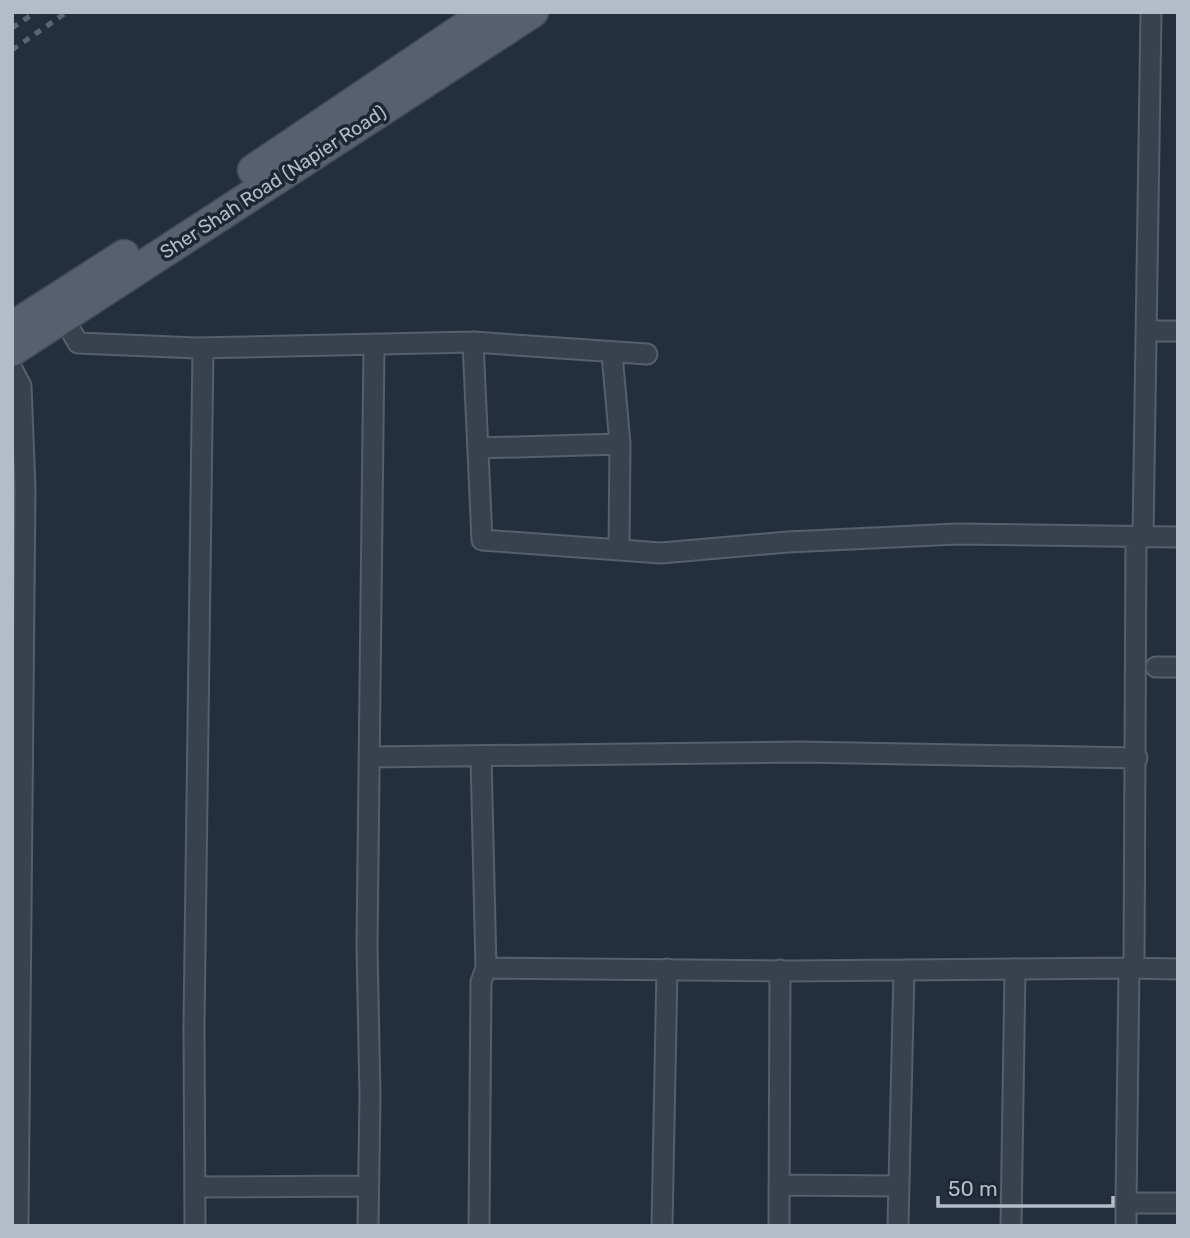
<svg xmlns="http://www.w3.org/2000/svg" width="1190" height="1238" font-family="Rubik,sans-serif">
<rect width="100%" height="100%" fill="#242f3e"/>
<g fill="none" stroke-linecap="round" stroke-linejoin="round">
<g stroke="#565f6c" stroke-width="23">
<path id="minor" d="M64 319 78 343 197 348 473 342 647 354
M1146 331H1178
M473 342 482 540 661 553 788 542 957 534 1178 537
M612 354 620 444 619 549
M12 369 21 386 25 489 18 1226
M478 448 620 444
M1143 536 1151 12
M1156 667H1178
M369 757 799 752 1137 758
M481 757 486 968
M1129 968 1178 969
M1134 968 1136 536
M779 1185 899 1186
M195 1187 368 1186
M195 1226 194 1026 203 348
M368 1226 370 1096 367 946 374 344
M479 1226 481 982 486 968 790 971 1129 968 1126 1203
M662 1226 667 969
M779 1226 780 970
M898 1226 904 970
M1011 1226 1015 969
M1126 1226V1203H1178"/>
</g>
<g stroke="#414a57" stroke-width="33">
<path id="primary" d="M253 170 487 12
M12 327 124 255
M12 351 533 12"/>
</g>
<use href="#minor" stroke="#38414e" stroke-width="19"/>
<use href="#primary" stroke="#56606e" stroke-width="30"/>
<path stroke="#5a6575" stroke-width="5" stroke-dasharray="7 7" stroke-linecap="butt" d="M12 28 36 12
M12 50 67 12"/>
</g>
<g text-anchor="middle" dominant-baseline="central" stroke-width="7" stroke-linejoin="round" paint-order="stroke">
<g font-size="19" fill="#b4bcc9" stroke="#1d2633">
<text transform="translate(273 182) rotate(-33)">Sher Shah Road (Napier Road)</text>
</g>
</g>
<rect width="1190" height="1238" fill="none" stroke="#b4bcc9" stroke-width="28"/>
<path d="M938 1196v10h175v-10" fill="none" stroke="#b4bcc9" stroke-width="3.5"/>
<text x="948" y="1196" font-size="21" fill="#b4bcc9" stroke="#1d2633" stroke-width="5" paint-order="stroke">50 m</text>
</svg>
